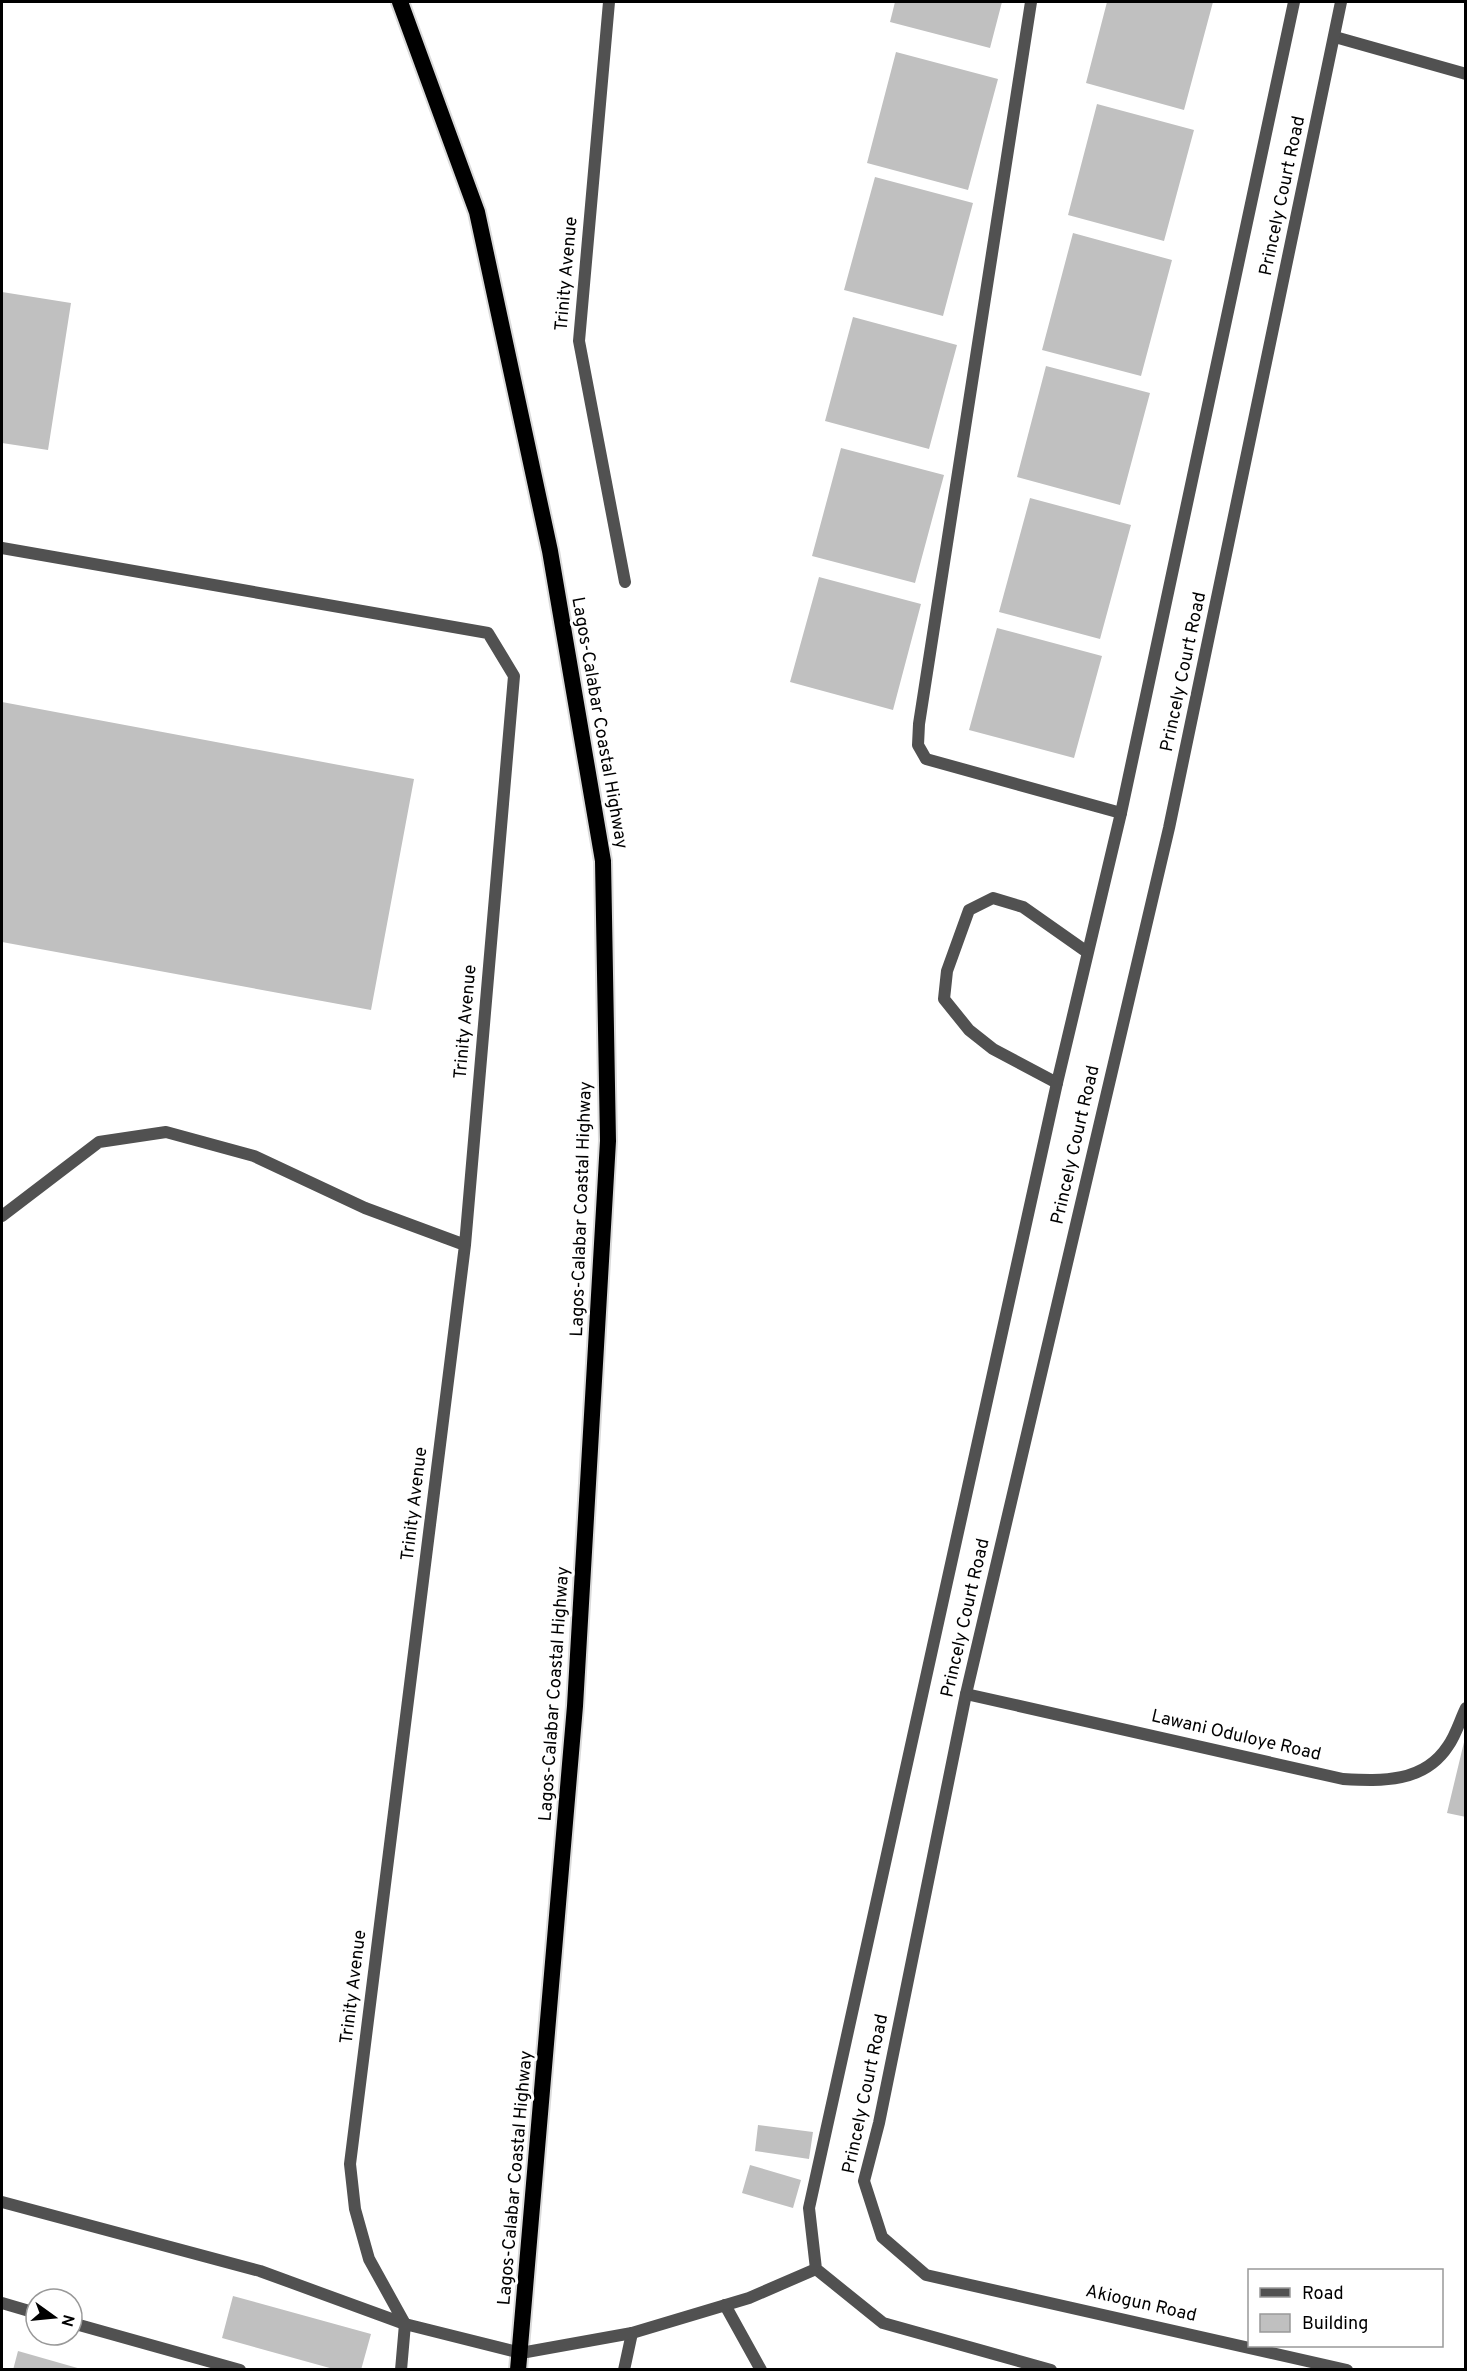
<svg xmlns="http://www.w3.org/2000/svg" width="1467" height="2371" font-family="Overpass,sans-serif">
<rect width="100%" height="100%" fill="#fff"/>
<path fill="#c0c0c0" d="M895 2H1002L990 48 890 22Z
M1107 2H1213L1184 110 1086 83Z
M896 52 998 79 968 190 867 163Z
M1097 104 1194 130 1164 241 1068 215Z
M875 177 973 203 943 316 844 290Z
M1073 233 1172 260 1141 376 1042 350Z
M2 292 71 303 48 450 2 443Z
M853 317 957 345 929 449 825 421Z
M1046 366 1150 393 1120 505 1017 477Z
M841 448 944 475 915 583 812 556Z
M1030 498 1131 525 1100 639 999 612Z
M819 577 921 604 893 710 790 682Z
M997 628 1102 656 1074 758 969 730Z
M2 702 414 779 371 1010 2 942Z
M1465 1738H1466V1817L1447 1813Z
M758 2125 813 2132 809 2159 755 2151Z
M750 2165 801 2180 793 2208 742 2193Z
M233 2296 371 2334 361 2370H337L222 2338Z
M18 2351 81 2369V2370H13Z"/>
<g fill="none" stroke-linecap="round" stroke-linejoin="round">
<g stroke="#dbdbdb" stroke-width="20">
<path id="trunk" d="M400 2 477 212 550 551 603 861 608 1141 575 1706 518 2370"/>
</g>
<path stroke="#515151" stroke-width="12" d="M1031 2 919 724 918 745 926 759 1121 813
M2 548 488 633 514 676 465 1245 350 2164 355 2209 369 2259 405 2324
M1057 1083 993 1049 969 1030 944 999 947 971 969 910 993 898 1023 907 1087 952
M2 1216 99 1142 166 1132 254 1156 365 1208 465 1245
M2 2202 260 2271 405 2324
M2 2303 36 2313
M725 2305 761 2370
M72 2323 240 2370
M624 2370 632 2333"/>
<path stroke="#515151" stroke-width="12" d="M1335 37 1466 74
M966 1694 1343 1779C1382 1781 1424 1783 1448 1746 1456 1735 1460 1720 1466 1708
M401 2370 405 2324 521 2353 632 2333 749 2298 816 2269"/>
<path stroke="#515151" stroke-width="12" d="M609 2 579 341 625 582
M1341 2 1169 828 966 1694 879 2123 864 2181 882 2237 926 2275 1347 2370
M1051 2370 883 2323 816 2269 809 2208 1057 1083 1121 813 1294 2"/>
<use href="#trunk" stroke="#000" stroke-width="16"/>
</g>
<g text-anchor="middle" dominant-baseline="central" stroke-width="6" stroke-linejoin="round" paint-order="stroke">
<g font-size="18" fill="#000" stroke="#fff">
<text transform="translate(1283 196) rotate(-78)">Princely Court Road</text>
<text transform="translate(567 274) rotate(-85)">Trinity Avenue</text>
<text transform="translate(1184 672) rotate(-78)">Princely Court Road</text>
<text transform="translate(599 723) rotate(80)">Lagos-Calabar Coastal Highway</text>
<text transform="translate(466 1022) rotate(-85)">Trinity Avenue</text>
<text transform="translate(1076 1145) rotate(-77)">Princely Court Road</text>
<text transform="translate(582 1209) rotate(-88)">Lagos-Calabar Coastal Highway</text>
<text transform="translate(415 1504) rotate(-83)">Trinity Avenue</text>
<text transform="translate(966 1618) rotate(-77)">Princely Court Road</text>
<text transform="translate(555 1694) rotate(-86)">Lagos-Calabar Coastal Highway</text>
<text transform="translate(1236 1736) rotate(13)">Lawani Oduloye Road</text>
<text transform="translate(354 1987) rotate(-83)">Trinity Avenue</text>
<text transform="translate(866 2094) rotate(-78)">Princely Court Road</text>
<text transform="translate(516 2178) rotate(-85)">Lagos-Calabar Coastal Highway</text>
<text transform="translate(1141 2304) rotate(13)">Akiogun Road</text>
</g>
</g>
<rect width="1467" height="2371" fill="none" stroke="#000000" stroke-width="6"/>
<rect x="1248" y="2269" width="195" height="78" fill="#ffffff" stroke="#999999" stroke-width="1.5"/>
<rect x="1260" y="2288" width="30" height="9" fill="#515151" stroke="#999999" stroke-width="1.5"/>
<text x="1302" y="2299" font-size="18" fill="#000000">Road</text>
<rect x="1260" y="2314" width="30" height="18" fill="#c0c0c0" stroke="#999999" stroke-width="1.5"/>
<text x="1302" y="2329" font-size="18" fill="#000000">Building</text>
<g transform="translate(54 2317) rotate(105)"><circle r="28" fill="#ffffff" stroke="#999999" stroke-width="1.5"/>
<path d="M0-4.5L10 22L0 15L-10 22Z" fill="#000000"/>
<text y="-9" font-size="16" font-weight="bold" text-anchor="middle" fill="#000000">N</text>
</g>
</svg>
